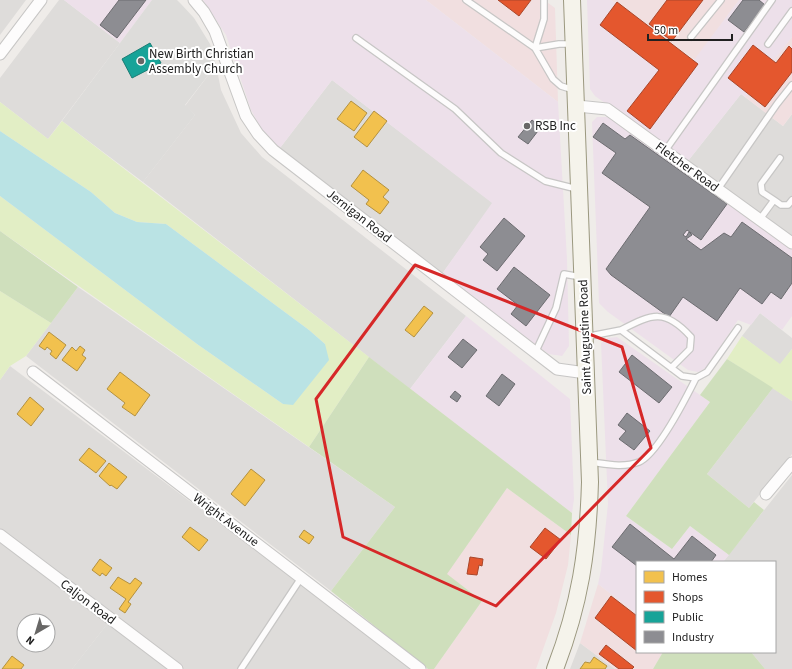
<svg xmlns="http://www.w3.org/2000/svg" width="792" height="669" font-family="'Source Sans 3',sans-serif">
<rect width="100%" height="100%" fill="#efece9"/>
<path fill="#dedcda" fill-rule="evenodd" d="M0 0H26L0 35Z
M59 0H64L120 43 48 139 0 102V78Z
M216 65 221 90 241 133 262 157 466 316 410 389 143 182 195 115 185 106Z
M332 80 493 203 442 274 280 148Z
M741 94 783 126 792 114V237L688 161Z
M78 287 395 507 331 591 26 356Z
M760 313 792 338V349L780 365 742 336Z
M10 366 413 669H184L0 529V380Z
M773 388 792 401V454L749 508 707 474Z
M792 475V669H765L751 652H775V562H723Z
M0 540 108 623 72 669H0ZM24 621H48V645H24Z
M580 643 615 669H570Z"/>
<path fill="#f1dfe0" d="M426 0H544L555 8 558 102Z
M611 0H739L695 60Z
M792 37V114L783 126 745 97Z
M507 488 571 535 568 565 556 613 536 669H434L482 601 446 574Z
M598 584 637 614V652H663L653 669H615L580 643Z"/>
<path fill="#ede0ea" d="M64 0H152L120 43Z
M203 0H426L558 102 567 259 569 346 562 356 549 354 532 342 442 274 492 203 332 80 280 148 262 130 251 110 226 35Z
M587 0H611L694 60 739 0H792V37L745 97 741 94 688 161 595 96 590 89Z
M597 117H609L792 250V316L782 330 760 313 751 325 738 320 706 368 698 372 688 370 608 312 599 303 592 122Z
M466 316 570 399 574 499 572 513 410 389Z
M617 337 710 402 626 516 672 549 690 526 729 555 723 562H637V614L598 584 601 570 608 504 601 343 608 338Z"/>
<path fill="#dddcda" d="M152 0H177L181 4 194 18 210 44 216 65 185 105 195 115 143 182 62 121Z
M108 623 167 669H72Z"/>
<path fill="#e2eec5" d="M0 102 48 139 62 121 369 357 309 447 0 231V196L197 344 283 404 325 344 309 330 166 224 137 222 115 213 91 192 0 131Z
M0 291 51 323 26 356 10 366 0 380Z
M742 336 780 364 792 349V401L727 359Z"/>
<path fill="#cfdfbc" d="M0 231 78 287 51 323 0 291Z
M369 357 572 513 571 535 507 488 447 574 482 601 434 669H428L331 591 395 507 309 447Z
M727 359 773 388 707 474 749 508 754 502 764 510 729 555 690 526 672 549 626 516 710 402 700 395Z
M663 652H751L765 669H653Z"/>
<path fill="#bae3e4" d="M0 131 91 192 115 213 137 222 166 224 309 330 325 344 329 360 293 405 283 404 197 344 0 196Z"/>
<path fill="#f2c14e" stroke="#b39140" d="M351 101 367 113 354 131 337 119Z
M374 111 387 121 367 147 354 137Z
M363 170 389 190 383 197 389 202 380 214 366 204 369 200 351 186Z
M424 306 433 313 414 337 405 330Z
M49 332 66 345 56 359 50 354 52 351 47 347 45 350 39 346Z
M80 346 85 350 82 355 86 358 77 371 62 360 72 347 76 351Z
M120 372 150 395 135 416 122 407 125 403 107 389Z
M30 397 44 409 31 426 17 414Z
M89 448 106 461 96 473 79 460Z
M109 463 127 477 117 489 111 485 110 486 99 476Z
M251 469 265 480 245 506 231 494Z
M190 527 208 540 199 551 182 537Z
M304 530 314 537 309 544 299 537Z
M100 559 112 568 106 576 102 573 100 576 92 570Z
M118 577 130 584 135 578 142 583 128 602 131 604 125 613 119 609 126 599 110 588Z
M12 656 24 665 21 669H2Z
M594 657 607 666 605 669H580L585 662 590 663Z"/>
<path fill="#e4572e" stroke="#a9462a" d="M498 0H531L519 16Z
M667 0H703L672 41 649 24Z
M617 2 698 64 650 129 627 111 659 70 600 25Z
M753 45 776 63 789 46 792 49V72L765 107 728 78Z
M545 528 561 540 546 559 530 547Z
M470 557 483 559 482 566 479 565 477 575 467 574Z
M611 596 637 616V651L595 618Z
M606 645 634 667 632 669H619L599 654Z"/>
<path fill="#17a398" stroke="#1a7c74" d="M150 43 161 63 132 78 122 59Z"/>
<path fill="#8d8d92" stroke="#6c6c70" d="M119 0H146L117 38 100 25Z
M743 0H759L765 5 744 32 728 20Z
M532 120 541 127 528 144 518 137Z
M603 123 625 139 630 135 727 204 701 240 687 230 683 235 686 237 689 232 692 235 686 239 701 250 724 233 731 237 742 222 792 258V283L781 299 771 292 762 304 740 288 717 321 683 297 669 317 611 275 606 269 650 207 602 173 616 153 593 137Z
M504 218 525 236 497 271 483 260 488 254 480 247Z
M514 267 550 295 526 326 511 314 518 305 497 289Z
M463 339 477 350 462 368 448 357Z
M632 355 672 387 659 403 619 372Z
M502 374 515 384 499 406 486 396Z
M455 391 461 396 457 402 450 397Z
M627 413 650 431 634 450 619 439 626 431 618 425Z
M630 524 674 559 692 536 716 555 711 562H637V566L612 547Z"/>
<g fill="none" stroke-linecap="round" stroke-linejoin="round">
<g stroke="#c7c6c5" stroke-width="8">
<path id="service" d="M466 0 535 48 553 79 561 86 574 90
M544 0V19L535 48 559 44H572
M691 37 721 0
M356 38 455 109 501 153 545 181 577 189
M768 44 792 11
M665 151 772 0
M718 189 777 104 792 85
M774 200 781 205H788L792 200
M760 219 774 200 762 192 761 184 780 158
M621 330C652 314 665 308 691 337L690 349 671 368
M585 337 621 330 682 376 696 378 707 372 738 328
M535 353 556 308 564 274 581 277
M590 462C606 464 623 468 639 462 658 454 686 398 696 378
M241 669 301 578"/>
</g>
<g stroke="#c7c6c5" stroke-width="13">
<path id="minor" d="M194 0 204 12 215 31 246 116 258 134 273 150 557 369 586 373
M0 54 41 0
M577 106 607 109 792 243
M33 372 420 669
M766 494 792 463
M0 535 177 669"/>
</g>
<g stroke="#9b987f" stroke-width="18">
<path id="secondary" d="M555 669C580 604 588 551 590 482L572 0"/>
</g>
<use href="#service" stroke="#fdfcfc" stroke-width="5.5"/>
<use href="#minor" stroke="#fdfcfc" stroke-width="11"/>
<use href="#secondary" stroke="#f5f3eb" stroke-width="16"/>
</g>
<path fill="none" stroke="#d62828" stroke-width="3" stroke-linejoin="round" d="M415 265 622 347 651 448 496 606 343 537 316 399Z"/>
<g fill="#686766" stroke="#fff" stroke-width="1.5">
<circle cx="141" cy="61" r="4"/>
<circle cx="527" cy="126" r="4"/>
</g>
<g text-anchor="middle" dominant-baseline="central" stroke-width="4" stroke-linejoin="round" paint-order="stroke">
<g font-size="13" fill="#202020" stroke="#fff" text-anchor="start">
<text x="149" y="54">New Birth Christian<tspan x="149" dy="15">Assembly Church</tspan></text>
<text x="535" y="126">RSB Inc</text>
</g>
<g font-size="13" fill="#202020" stroke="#fff">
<text transform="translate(687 167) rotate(36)">Fletcher Road</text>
<text transform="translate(359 216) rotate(38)">Jernigan Road</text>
<text transform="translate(585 337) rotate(-92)">Saint Augustine Road</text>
<text transform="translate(226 520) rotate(37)">Wright Avenue</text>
<text transform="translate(88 602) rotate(37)">Caljon Road</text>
</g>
</g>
<rect x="636" y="561" width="140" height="92" fill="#ffffff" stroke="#a6a6a6"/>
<rect x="644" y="571" width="20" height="12" fill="#f2c14e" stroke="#a6a6a6"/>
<text x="672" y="581" font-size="12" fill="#202020">Homes</text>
<rect x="644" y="591" width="20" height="12" fill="#e4572e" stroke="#a6a6a6"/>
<text x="672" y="601" font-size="12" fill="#202020">Shops</text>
<rect x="644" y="611" width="20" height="12" fill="#17a398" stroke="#a6a6a6"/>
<text x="672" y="621" font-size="12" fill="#202020">Public</text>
<rect x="644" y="631" width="20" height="12" fill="#8d8d92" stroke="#a6a6a6"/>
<text x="672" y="641" font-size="12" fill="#202020">Industry</text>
<g transform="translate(36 633) rotate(218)"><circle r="19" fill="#ffffff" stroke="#a6a6a6"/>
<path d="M0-3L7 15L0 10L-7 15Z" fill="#686766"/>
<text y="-6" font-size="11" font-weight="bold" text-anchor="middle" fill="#202020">N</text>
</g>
<path d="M648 34v6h84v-6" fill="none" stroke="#202020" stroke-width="2"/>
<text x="654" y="34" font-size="12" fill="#202020" stroke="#ffffff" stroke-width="3" paint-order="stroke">50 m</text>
</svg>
